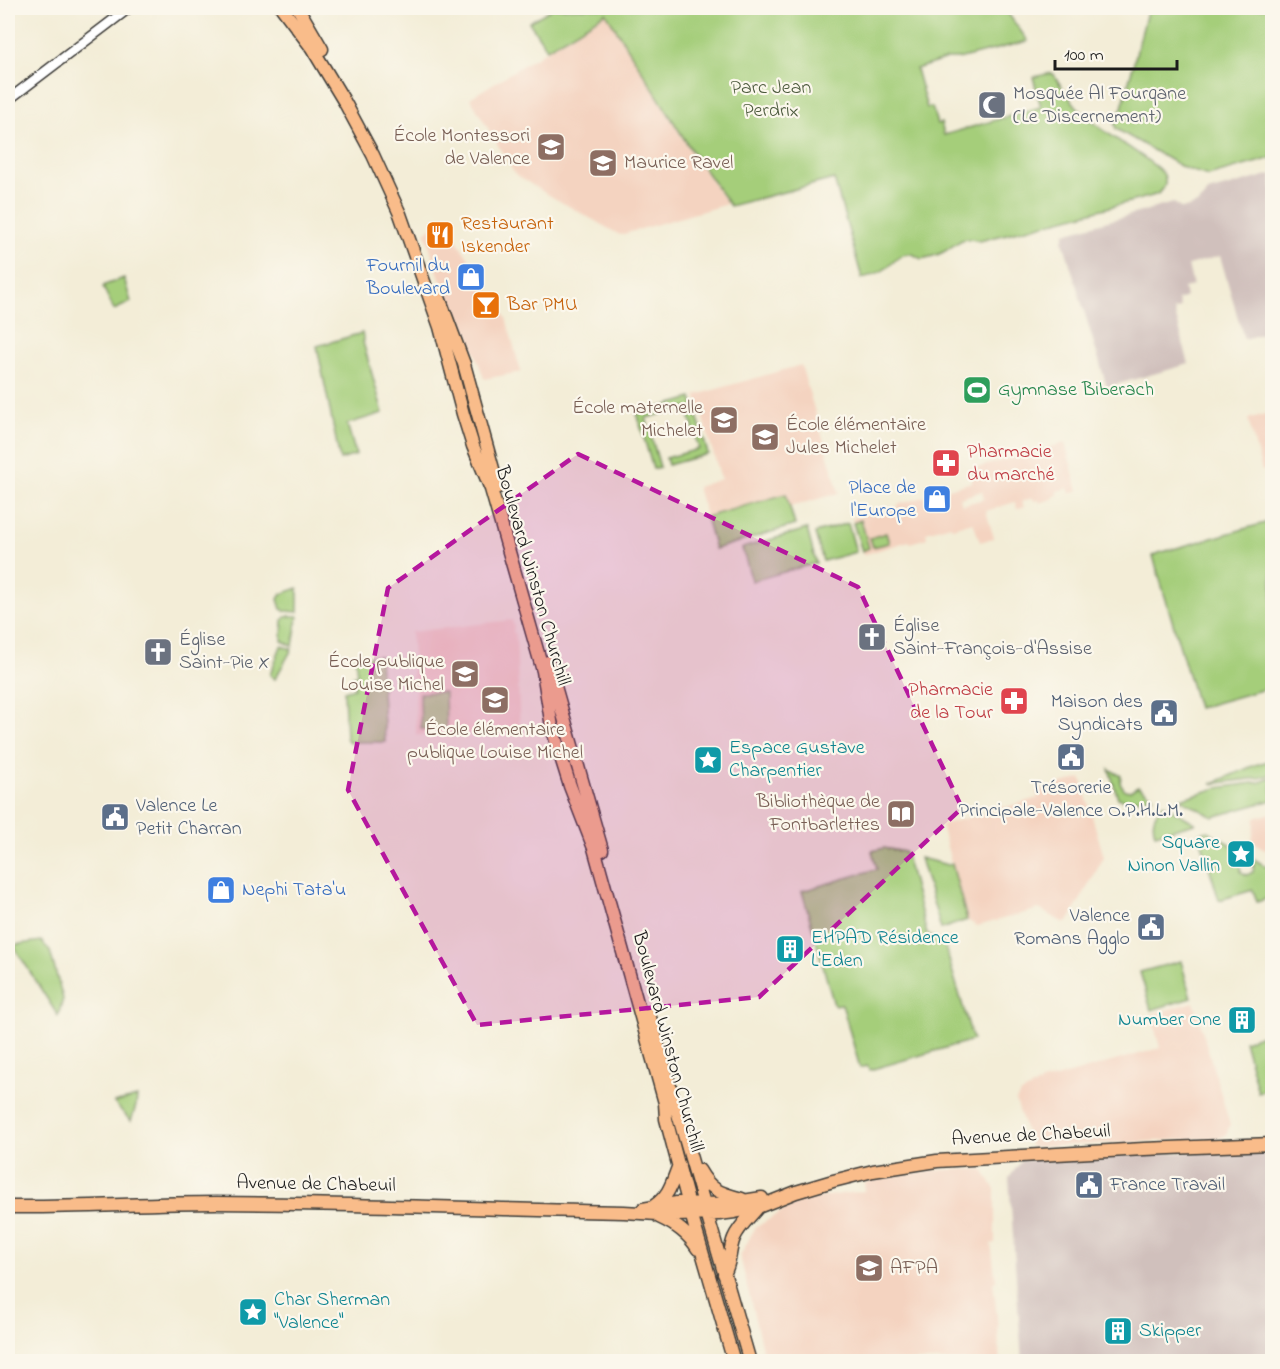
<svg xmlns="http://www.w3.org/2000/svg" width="1280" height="1369" font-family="'Indie Flower',sans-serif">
<rect width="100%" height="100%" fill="#fbf7ec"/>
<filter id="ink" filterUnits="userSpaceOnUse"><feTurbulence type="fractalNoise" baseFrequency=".0167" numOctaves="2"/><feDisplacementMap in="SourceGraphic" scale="12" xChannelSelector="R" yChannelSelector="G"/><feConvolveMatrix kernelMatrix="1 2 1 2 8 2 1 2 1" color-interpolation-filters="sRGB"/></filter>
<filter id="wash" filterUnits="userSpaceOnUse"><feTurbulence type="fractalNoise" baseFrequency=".008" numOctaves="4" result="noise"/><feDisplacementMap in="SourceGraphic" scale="24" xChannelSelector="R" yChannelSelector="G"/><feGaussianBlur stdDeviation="1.35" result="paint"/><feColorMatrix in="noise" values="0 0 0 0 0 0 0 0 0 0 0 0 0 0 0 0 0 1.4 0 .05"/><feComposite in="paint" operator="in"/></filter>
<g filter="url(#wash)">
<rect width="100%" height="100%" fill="#f3edd7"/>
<path fill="#f4d3c0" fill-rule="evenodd" d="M606 14 692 154 727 204 620 235 545 193 515 174 470 98Z
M445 221 506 318 521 372 484 379 476 355 451 309 435 264 425 232Z
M801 365 839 493 790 507 786 494 706 517 697 487 721 479 696 395Z
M1272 412V468L1262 471 1248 419Z
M1065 443 1078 491 1070 493 1068 488 1057 491 1058 495 1054 496V498L1040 503 1039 500 1034 501 1033 498 1022 501 1024 507 1017 509 1015 502 986 511 994 538 980 542 973 522 952 528 951 525 926 532 927 538 910 543 909 541 863 555 862 551 869 549 861 521 853 523 852 518 882 509 884 513 898 509 897 505 972 482 969 470ZM982 491 984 499 962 505 960 498Z
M512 620 514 627 513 632 515 633 516 636 520 733 416 735 415 679 412 680 413 655 411 632Z
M1081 778 1104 857 1068 922 1064 923 1039 909 977 926 967 920 941 825 994 811 993 807 1002 804 1003 808 1038 798 1036 791Z
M1272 813V854L1252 841 1255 818Z
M1194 1002 1230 1125 1226 1135 1220 1138 1031 1147 1016 1101 1020 1094 1042 1082 1160 1048 1151 1014Z
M982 1169 995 1189V1243L991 1244 996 1281 993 1282 997 1318 1000 1361H765L740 1256 755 1228 800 1200 864 1191 865 1182 901 1175 937 1170Z"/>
<path fill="#d0c0bc" d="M1272 174V331L1244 339 1220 256 1188 265 1193 286 1184 288 1186 297 1178 300 1180 308 1174 310 1189 364 1107 387 1063 241 1065 233 1173 203 1182 209 1198 204 1208 192Z
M1272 1148V1361H1022L1009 1178 1022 1160Z"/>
<path fill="#a5ce7a" stroke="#60754b" stroke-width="1.5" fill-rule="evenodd" d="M553 8H1004L1028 41 958 59H947L916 69 927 108 932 107 937 124 941 123 944 135 1041 107 1033 77 1052 73C1061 85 1069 99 1080 110 1098 130 1125 143 1147 160 1152 164 1161 169 1164 175 1168 186 1162 193 1152 196L980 241C962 235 958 243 945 251 937 256 930 257 921 259 903 246 898 260 885 269 878 274 870 276 862 278L834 179 730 206 693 153 606 13 547 49 529 22Z
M1148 8H1272V158L1208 176 1184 168 1116 129 1114 121 1122 108Z
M124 278 131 302 114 310 103 287 105 285Z
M362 333 364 341 363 342 383 413 347 424 356 455 340 460 317 346Z
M692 398 708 454 668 465 666 458 699 449 687 407 646 418 660 467 653 469 637 414Z
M786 494 795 525 715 549 706 517Z
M861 520 869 548 862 551 853 523Z
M1272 521V687L1198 708 1153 556 1159 553Z
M848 523 856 552 823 561 815 533Z
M807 529 816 563 752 581 742 548Z
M886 533 889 543 873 547 870 538Z
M298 588V612L285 611 281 609 278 599 281 594Z
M286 616H298L293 646 282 641 283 620Z
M281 646 292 649 275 679 270 675Z
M380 656 385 742H349L346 738 344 691 354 688 353 676 357 675 355 657Z
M445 692 446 729H421L420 693Z
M1272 760V774L1259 778 1211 784 1255 765Z
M1109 769 1121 776 1120 783 1125 790 1130 791 1138 786 1153 796 1126 801 1118 798Z
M1272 778V800L1213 817 1180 799 1217 788 1260 782Z
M1163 804 1195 823 1155 834C1151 821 1154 814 1163 804Z
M1208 831 1272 870V897L1257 902 1253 890 1219 900 1199 833ZM1247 861 1254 865 1253 872 1247 875 1241 872V865Z
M884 848 905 852 927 934 944 943 973 1040 870 1070 866 1066 860 1068 842 1004 834 1005 802 891 877 869 872 851Z
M920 858 948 865 952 864 967 920 941 929Z
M41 941 50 951 63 999 58 1016 13 945Z
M1181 961 1191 998 1151 1010 1140 972Z
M1272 1032V1091V1089L1258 1092 1244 1041Z
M137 1097 136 1106 131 1121 114 1103Z"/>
</g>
<g filter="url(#ink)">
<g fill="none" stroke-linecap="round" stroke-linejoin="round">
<g stroke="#3c3b38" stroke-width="12">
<path id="minor" d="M8 100 129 8"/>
</g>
<g stroke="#3c3b38" stroke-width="15">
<path id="major" d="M282 8 312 48 344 101 373 155 400 214 440 327 463 414 473 446 491 489 543 671 552 727 560 754 570 786 594 848 665 1103 666 1119 694 1224 734 1362
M298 8 322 49
M437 292 464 364 498 487
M548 662 602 850
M649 1014 750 1362
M699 1170C711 1191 720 1193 742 1199
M654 1206C670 1195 672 1182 679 1165
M8 1207C77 1208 146 1203 216 1203 352 1204 488 1209 624 1212L674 1215 719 1214 735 1212 758 1207 796 1192 833 1181 873 1171 937 1161 1144 1149 1272 1144
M643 1209 677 1203 724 1204 762 1198
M659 1217C676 1225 688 1233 698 1249
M724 1274C731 1262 729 1250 734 1238 739 1226 750 1217 758 1207"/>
</g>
<use href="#minor" stroke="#fff" stroke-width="9"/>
<use href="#major" stroke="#f9bc8a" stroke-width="12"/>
</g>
</g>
<path fill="#b5179e" fill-opacity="0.2" stroke="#b5179e" stroke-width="4.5" stroke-dasharray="12 8" stroke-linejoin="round" d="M578 454 858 587 962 808 759 997 477 1025 348 790 388 588Z"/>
<defs>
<g id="mosque-square" transform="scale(1.5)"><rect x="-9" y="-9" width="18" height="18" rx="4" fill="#6b7280" stroke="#fbf7ec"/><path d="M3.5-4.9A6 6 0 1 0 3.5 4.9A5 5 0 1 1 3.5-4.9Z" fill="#fff"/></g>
<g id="school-square" transform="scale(1.5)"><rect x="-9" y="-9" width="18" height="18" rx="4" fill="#8d6e63" stroke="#fbf7ec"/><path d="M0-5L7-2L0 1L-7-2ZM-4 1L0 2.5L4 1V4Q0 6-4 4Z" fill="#fff"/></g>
<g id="restaurant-square" transform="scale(1.5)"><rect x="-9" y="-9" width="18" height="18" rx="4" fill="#e8710a" stroke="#fbf7ec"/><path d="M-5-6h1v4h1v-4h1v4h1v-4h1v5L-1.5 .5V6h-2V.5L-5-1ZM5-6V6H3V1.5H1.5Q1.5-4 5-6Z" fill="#fff"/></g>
<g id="shop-square" transform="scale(1.5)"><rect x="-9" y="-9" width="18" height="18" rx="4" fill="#3f7fe0" stroke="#fbf7ec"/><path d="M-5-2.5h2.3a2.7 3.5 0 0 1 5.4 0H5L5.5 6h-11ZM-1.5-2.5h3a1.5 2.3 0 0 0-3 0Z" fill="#fff"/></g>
<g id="bar-square" transform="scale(1.5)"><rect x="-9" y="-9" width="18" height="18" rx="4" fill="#e8710a" stroke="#fbf7ec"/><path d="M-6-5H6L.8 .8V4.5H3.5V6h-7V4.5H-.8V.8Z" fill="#fff"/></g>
<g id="stadium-square" transform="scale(1.5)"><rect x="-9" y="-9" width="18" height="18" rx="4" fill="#2e9e5b" stroke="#fbf7ec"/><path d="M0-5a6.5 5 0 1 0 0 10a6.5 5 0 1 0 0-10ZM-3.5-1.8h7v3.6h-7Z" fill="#fff"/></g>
<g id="pharmacy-square" transform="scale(1.5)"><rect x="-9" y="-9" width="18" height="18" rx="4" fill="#e0444e" stroke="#fbf7ec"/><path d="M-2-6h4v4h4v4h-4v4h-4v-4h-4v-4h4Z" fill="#fff"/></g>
<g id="church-square" transform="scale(1.5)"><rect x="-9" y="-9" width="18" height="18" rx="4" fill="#6b7280" stroke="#fbf7ec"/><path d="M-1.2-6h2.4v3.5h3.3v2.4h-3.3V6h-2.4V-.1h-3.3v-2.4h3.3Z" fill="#fff"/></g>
<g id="civic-square" transform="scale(1.5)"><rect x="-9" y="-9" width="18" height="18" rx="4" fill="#5c6f8a" stroke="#fbf7ec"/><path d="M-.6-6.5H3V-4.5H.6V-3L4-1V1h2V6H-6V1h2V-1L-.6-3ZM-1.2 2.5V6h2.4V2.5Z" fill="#fff"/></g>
<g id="sight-square" transform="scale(1.5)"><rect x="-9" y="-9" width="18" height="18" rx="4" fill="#0f9aa8" stroke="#fbf7ec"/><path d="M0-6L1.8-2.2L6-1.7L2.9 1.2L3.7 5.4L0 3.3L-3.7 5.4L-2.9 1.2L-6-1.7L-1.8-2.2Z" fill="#fff"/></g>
<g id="library-square" transform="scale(1.5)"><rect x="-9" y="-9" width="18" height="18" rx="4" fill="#8d6e63" stroke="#fbf7ec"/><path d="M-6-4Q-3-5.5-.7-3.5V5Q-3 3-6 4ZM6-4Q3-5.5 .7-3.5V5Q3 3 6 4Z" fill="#fff"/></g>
<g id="building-square" transform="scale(1.5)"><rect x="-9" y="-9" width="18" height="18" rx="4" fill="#0f9aa8" stroke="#fbf7ec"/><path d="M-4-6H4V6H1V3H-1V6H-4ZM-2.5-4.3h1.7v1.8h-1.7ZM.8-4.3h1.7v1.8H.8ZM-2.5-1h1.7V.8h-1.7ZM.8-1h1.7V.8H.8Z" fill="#fff"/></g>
</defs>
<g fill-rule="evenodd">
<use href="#mosque-square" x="992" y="105"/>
<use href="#school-square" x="551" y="147"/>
<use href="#school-square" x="603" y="163"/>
<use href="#restaurant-square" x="440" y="235"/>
<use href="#shop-square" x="471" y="277"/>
<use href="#bar-square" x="486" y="305"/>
<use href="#stadium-square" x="977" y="390"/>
<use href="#school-square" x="724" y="420"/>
<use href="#school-square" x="765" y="437"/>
<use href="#pharmacy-square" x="946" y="463"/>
<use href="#shop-square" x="937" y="499"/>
<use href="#church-square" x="872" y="637"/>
<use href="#church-square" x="158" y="652"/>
<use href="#school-square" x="465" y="674"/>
<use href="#school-square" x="495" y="700"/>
<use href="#pharmacy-square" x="1014" y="701"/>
<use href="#civic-square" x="1164" y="713"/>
<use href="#civic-square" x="1071" y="757"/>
<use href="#sight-square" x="708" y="760"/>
<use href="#library-square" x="901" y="814"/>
<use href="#civic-square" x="115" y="817"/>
<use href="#sight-square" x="1241" y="854"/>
<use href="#shop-square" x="221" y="890"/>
<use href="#civic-square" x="1151" y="927"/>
<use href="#building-square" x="790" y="949"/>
<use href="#building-square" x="1242" y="1020"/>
<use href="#civic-square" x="1089" y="1185"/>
<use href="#school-square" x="869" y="1268"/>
<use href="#sight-square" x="253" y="1312"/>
<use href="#building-square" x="1118" y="1331"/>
</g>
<g text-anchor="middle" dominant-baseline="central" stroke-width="4.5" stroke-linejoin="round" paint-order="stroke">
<g font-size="20" fill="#4c5a3d" stroke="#fbf7ec">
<text x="771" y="88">Parc Jean<tspan x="771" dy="23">Perdrix</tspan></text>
</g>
<g font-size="20" fill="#5b616d" stroke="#fbf7ec" text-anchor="start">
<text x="1013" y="94">Mosquée Al Fourqane<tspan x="1013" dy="23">(Le Discernement)</tspan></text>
<text x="893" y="626">Église<tspan x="893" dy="23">Saint-François-d'Assise</tspan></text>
<text x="179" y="640">Église<tspan x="179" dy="23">Saint-Pie X</tspan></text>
</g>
<g font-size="20" fill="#785e54" stroke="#fbf7ec" text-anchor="end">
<text x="530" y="136">École Montessori<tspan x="530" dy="23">de Valence</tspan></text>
<text x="624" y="163" text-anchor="start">Maurice Ravel</text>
<text x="703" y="408">École maternelle<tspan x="703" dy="23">Michelet</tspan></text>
<text x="786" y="425" text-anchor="start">École élémentaire<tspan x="786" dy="23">Jules Michelet</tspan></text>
<text x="444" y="662">École publique<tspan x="444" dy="23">Louise Michel</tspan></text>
<text x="495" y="730" text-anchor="middle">École élémentaire<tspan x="495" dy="23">publique Louise Michel</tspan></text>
<text x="880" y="802">Bibliothèque de<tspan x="880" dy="23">Fontbarlettes</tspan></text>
<text x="890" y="1268" text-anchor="start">AFPA</text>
</g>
<g font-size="20" fill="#c56008" stroke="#fbf7ec" text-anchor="start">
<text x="461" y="224">Restaurant<tspan x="461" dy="23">Iskender</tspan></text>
<text x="507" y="305">Bar PMU</text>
</g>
<g font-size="20" fill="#366cbe" stroke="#fbf7ec" text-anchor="end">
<text x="450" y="266">Fournil du<tspan x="450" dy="23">Boulevard</tspan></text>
<text x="916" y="488">Place de<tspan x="916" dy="23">l'Europe</tspan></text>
<text x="242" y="890" text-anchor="start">Nephi Tata'u</text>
</g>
<g font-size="20" fill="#27864d" stroke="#fbf7ec" text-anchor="start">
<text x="998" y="390">Gymnase Biberach</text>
</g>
<g font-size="20" fill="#be3a42" stroke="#fbf7ec" text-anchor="start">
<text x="967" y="452">Pharmacie<tspan x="967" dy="23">du marché</tspan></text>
<text x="993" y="690" text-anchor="end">Pharmacie<tspan x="993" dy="23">de la Tour</tspan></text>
</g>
<g font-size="20" fill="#1c1c1c" stroke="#fbf7ec">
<text transform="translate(532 576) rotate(74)">Boulevard Winston Churchill</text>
<text transform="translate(667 1042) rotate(75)">Boulevard Winston Churchill</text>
<text transform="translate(1031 1136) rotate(-3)">Avenue de Chabeuil</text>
<text transform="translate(316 1185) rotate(1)">Avenue de Chabeuil</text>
</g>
<g font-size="20" fill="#4e5e75" stroke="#fbf7ec" text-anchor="end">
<text x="1143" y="702">Maison des<tspan x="1143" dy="23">Syndicats</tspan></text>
<text x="1071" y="788" text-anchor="middle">Trésorerie<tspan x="1071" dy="23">Principale-Valence O.P.H.L.M.</tspan></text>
<text x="136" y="806" text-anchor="start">Valence Le<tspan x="136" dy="23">Petit Charran</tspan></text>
<text x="1130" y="916">Valence<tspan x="1130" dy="23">Romans Agglo</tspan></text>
<text x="1110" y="1185" text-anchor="start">France Travail</text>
</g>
<g font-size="20" fill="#0d838f" stroke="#fbf7ec" text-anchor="start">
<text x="729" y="748">Espace Gustave<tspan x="729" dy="23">Charpentier</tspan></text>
<text x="1220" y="843" text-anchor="end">Square<tspan x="1220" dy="23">Ninon Vallin</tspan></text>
<text x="811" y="938">EHPAD Résidence<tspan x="811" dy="23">L'Eden</tspan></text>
<text x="1221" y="1020" text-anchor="end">Number One</text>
<text x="274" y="1300">Char Sherman<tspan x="274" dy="23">"Valence"</tspan></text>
<text x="1139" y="1331">Skipper</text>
</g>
</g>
<rect width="1280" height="1369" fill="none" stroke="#fbf7ec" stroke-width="30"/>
<path d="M1055 60v9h122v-9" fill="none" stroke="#1c1c1c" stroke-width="3"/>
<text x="1064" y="60" font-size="18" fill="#1c1c1c" stroke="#fbf7ec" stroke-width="4.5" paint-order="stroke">100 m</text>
</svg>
